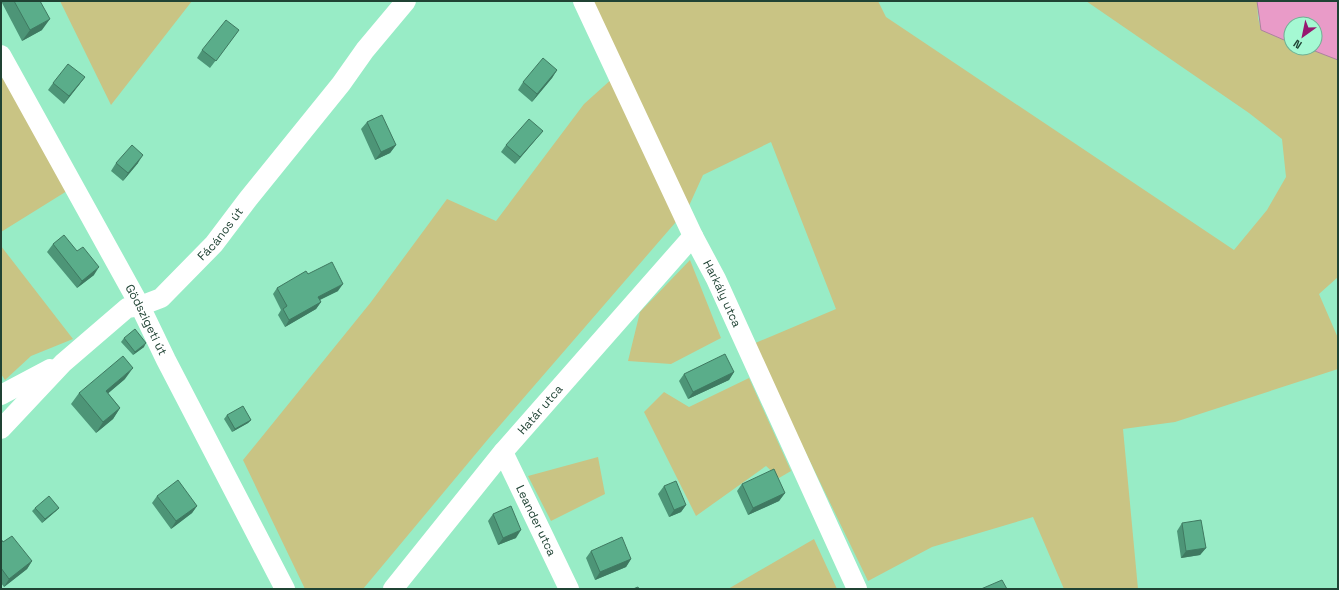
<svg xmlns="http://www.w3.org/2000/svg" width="1339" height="590" font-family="'Space Grotesk',sans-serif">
<rect width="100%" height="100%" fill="#98ecc6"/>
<path fill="#c9c484" d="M60 1H192L111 105Z
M577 1H878L886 17 1234 250 1267 210 1286 177 1282 139 1249 113 1086 1H1257L1258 18 1261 30 1291 43V48H1307L1338 60V277L1319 294 1338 338V369L1175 422 1123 429 1138 589H1064L1033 517 932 547 868 581 753 344 836 309 771 142 703 175 688 208 489 438 363 589H305L243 460 371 302 447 199 496 221 584 104 614 77Z
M1 77 8 82 67 191 1 232Z
M1 246 73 339 31 356 5 380 1 374Z
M690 260 721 338 671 364 628 361 640 312Z
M749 378 791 471 779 478 766 466 696 516 644 412 664 392 689 407Z
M598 457 605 494 551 521 528 476Z
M814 539 837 589H728Z"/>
<path fill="#e99bc8" stroke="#ad819c" d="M1257 1H1338V60L1307 48H1315V24H1291V43L1261 30Z"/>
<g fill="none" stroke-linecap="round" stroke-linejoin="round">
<g stroke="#fff" stroke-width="20">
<path id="s1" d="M583 1 693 236 716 279 857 589"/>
<path id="s2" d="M1 55 140 306 166 360 285 589"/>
<path d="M1 395 50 369"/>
<path id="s3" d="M1 429 63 363 127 308 140 306 161 298 214 244 248 199 341 84 365 50 406 1"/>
<path id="s4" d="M503 452 569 589"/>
<path id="s5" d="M393 589 503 452 693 236"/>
</g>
</g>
<path fill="#4d9577" d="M1 1H40L42 30 22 41Z
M239 30 210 68 197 58 202 50Z
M557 70 552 78 532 102 518 90 523 82Z
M85 77 64 104 48 90 53 83Z
M367 122 396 145 390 153 375 160 361 129Z
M543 131 537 138 515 164 501 152 506 145Z
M116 163H138L123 181 111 171Z
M53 244 77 251 94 275 77 288 47 252Z
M308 274 338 291 320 300 321 302 316 309 285 327 278 315 281 310 273 294 277 288Z
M124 338 144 347 133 355 121 342Z
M734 372 729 380 688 399 679 381 684 374Z
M125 379 108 393 120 408 113 419 96 433 71 404 79 393Z
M227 415 251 420 248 423 232 432 224 419Z
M742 484 785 493 779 501 748 515 737 491Z
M664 486 686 505 681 512 669 517 658 494Z
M157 496 197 506 192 513 171 529 152 503Z
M35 508H59L56 511 42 523 32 511Z
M493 514 516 538 498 545 488 521Z
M1182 523 1206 548 1200 555 1181 558 1177 531Z
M1 539 3 542 32 561 27 569 4 587 1 583Z
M591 551 631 559 626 567 595 580 586 558Z"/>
<path fill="#3f7961" d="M50 19 42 30 22 41 30 30Z
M557 70 552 78 532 102 537 94Z
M85 77 79 85 64 104 69 96Z
M543 131 537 138 515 164 520 157Z
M396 145 390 153 375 160 381 152Z
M143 155 138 163 123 181 128 173Z
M99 267 94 275 77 288 82 281Z
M343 284 338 291 313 303 318 297Z
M321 302 316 309 285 327 289 320Z
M146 343 144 347 133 355 135 352Z
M133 368 125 379 98 402 106 391Z
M734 372 729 380 688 399 693 392Z
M120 408 113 419 96 433 103 422Z
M251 420 248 423 232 432 235 429Z
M785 493 779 501 748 515 753 508Z
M686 505 681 512 669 517 674 510Z
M197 506 192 513 171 529 176 521Z
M59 508 56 511 42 523 45 519Z
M521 530 516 538 498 545 503 538Z
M1206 548 1200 555 1181 558 1186 551Z
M631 559 626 567 595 580 600 572Z
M32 561 27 569 4 587 9 579Z"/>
<path fill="#5aad8a" stroke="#3f7961" d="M14 1H40L50 19 30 30Z
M226 20 239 30 216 61 202 50Z
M543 58 557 70 537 94 523 82Z
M68 64 85 77 69 96 53 83Z
M382 115 396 145 381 152 367 122Z
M529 119 543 131 520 157 506 145Z
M132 145 143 155 128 173 116 163Z
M64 235 77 251 83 247 99 267 82 281 53 244Z
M332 262 343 284 318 297 321 302 289 320 283 309 287 306 277 288 306 271 308 274Z
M135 329 146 343 135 352 124 338Z
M725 354 734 372 693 392 684 374Z
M123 356 133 368 106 391 120 408 103 422 79 393Z
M243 406 251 420 235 429 227 415Z
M774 469 785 493 753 508 742 484Z
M178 480 197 506 176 521 157 496Z
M676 481 686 505 674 510 664 486Z
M49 496 59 508 45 519 35 508Z
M511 506 521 530 503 538 493 514Z
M1201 520 1206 548 1186 551 1182 523Z
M12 536 32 561 9 579 1 568V539L3 542Z
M622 537 631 559 600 572 591 551Z
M1002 580 1007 589H981Z
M638 587 639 589H633Z"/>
<g text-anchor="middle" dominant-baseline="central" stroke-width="3.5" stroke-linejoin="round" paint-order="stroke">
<g font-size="12" fill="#204334" stroke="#a5f9d3">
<text stroke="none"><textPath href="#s3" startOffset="298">Fácános út</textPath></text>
<text stroke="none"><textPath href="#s1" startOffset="324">Harkály utca</textPath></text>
<text stroke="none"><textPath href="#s2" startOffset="302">Gödszigeti út</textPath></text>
<text stroke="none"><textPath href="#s5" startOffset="232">Határ utca</textPath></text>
<text stroke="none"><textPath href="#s4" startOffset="76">Leander utca</textPath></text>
</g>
</g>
<rect width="1339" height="590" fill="none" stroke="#204334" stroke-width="4"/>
<g transform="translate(1303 36) rotate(213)"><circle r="19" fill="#a5f9d3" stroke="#70b093"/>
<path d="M0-3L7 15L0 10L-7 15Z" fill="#971870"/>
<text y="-6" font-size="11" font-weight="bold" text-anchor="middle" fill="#204334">N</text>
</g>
</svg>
